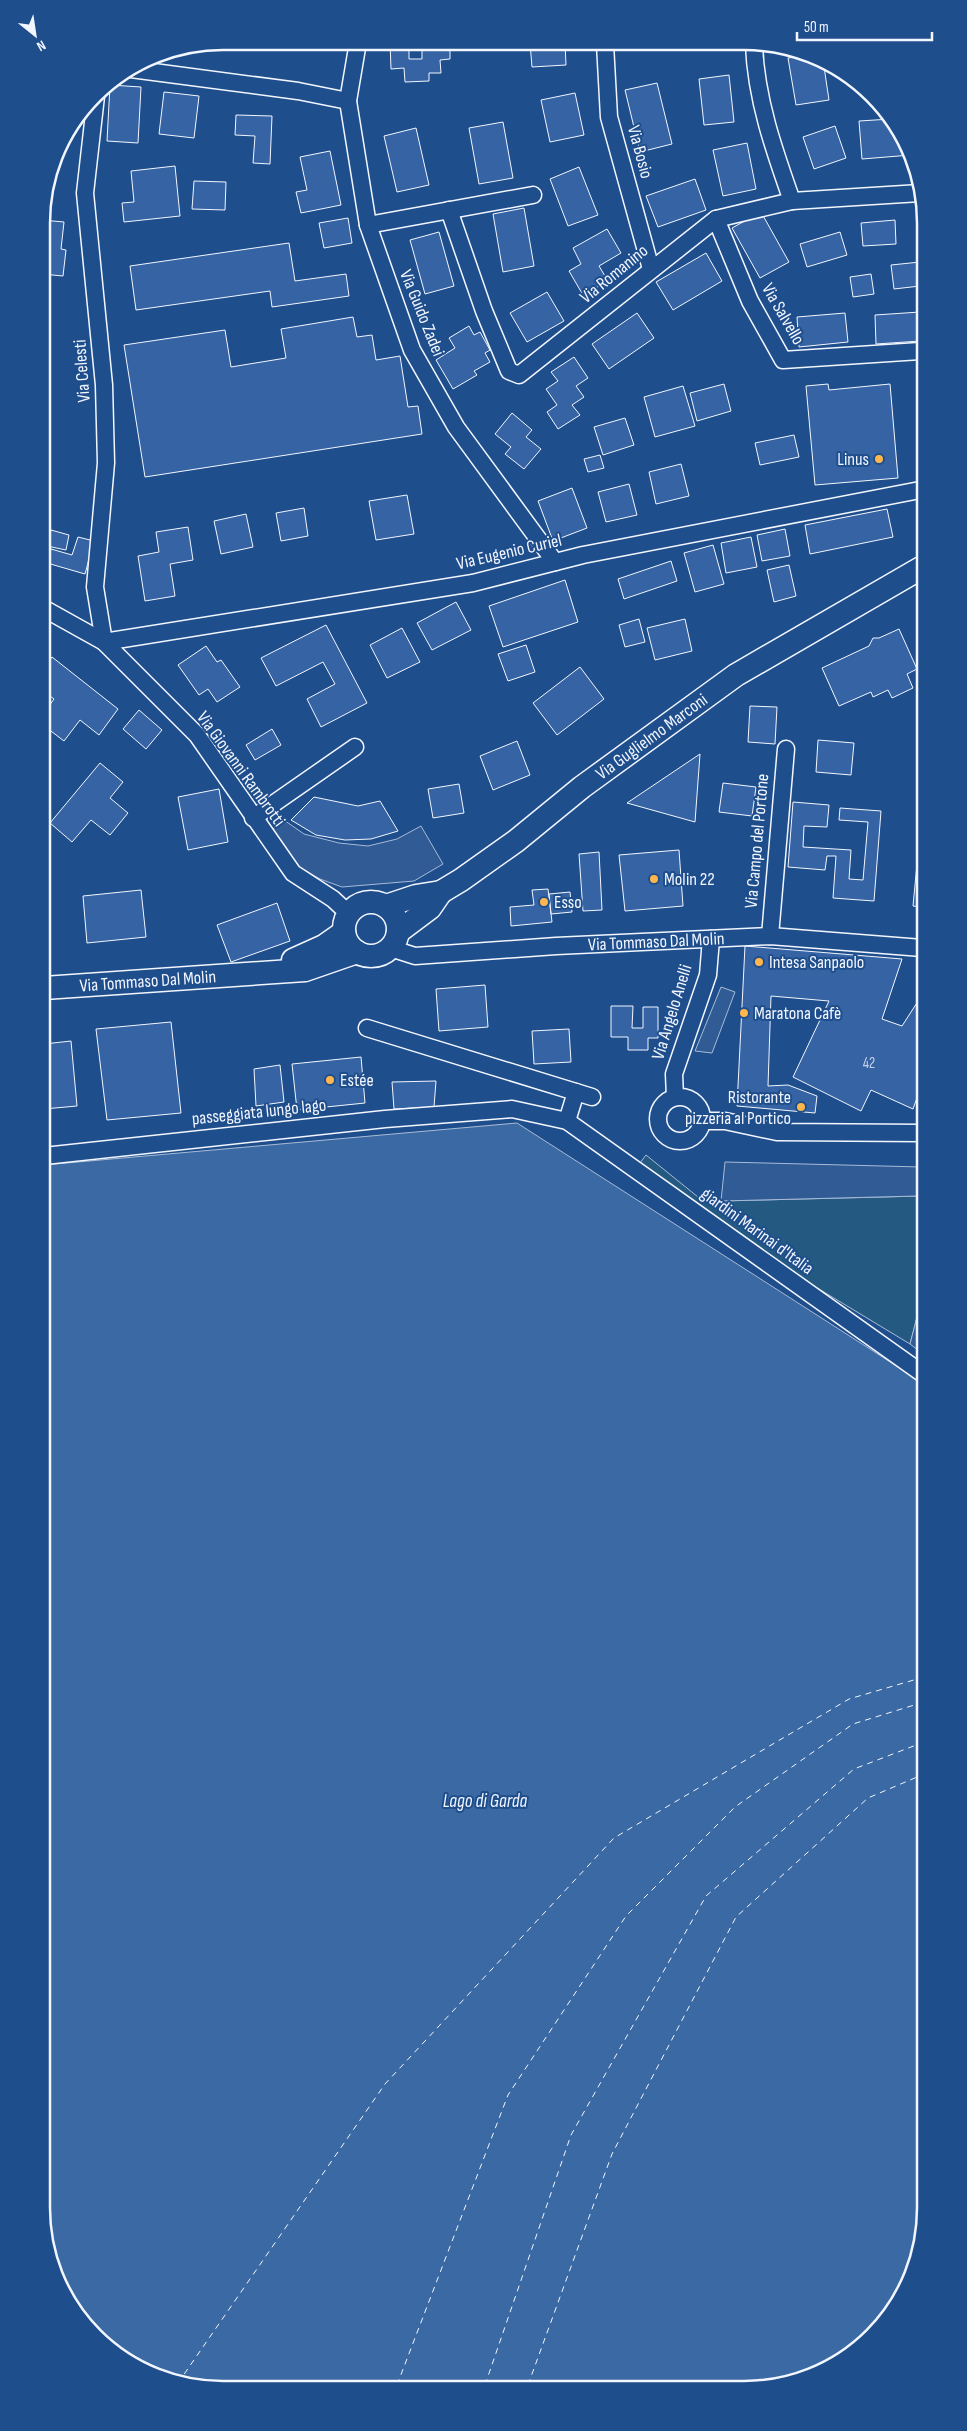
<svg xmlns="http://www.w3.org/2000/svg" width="967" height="2431" font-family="'Sofia Sans Condensed',sans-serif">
<rect width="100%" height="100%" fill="#1f4e8c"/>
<path fill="#245a82" stroke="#a8bbd7" d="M646 1155 698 1197 721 1201 922 1196 923 1294 910 1344 761 1254 637 1167Z"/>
<path fill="#305b95" stroke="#a8bbd7" d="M281 818 304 834 339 843 368 846 397 839 421 826 443 864 414 881 342 887 320 879 297 866 272 831Z
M721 987 735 992 712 1053 695 1051Z
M725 1162 922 1167V1182L918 1196 721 1201Z
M923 1294V1354L910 1344Z"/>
<path fill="#3b69a3" stroke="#a8bbd7" d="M517 1123 923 1383 925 2219 912 2277 881 2327 845 2359 790 2384 188 2386 143 2371 95 2337 66 2298 47 2254 44 1165Z"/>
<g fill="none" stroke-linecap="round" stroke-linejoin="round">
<path stroke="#f2f6ff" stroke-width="1" stroke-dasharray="6 5" stroke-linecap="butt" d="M178 2383 385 2084 614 1838 849 1699 924 1677
M397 2385 508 2095 626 1916 735 1807 853 1724 924 1702
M485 2385 571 2135 706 1896 854 1769 924 1742
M528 2385 612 2154 736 1917 868 1798 924 1774"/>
</g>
<path fill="#3563a3" stroke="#f2f6ff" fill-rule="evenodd" d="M390 42 450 43V59L440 60 441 73H429V81L405 82 404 68 391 69ZM409 46H422V59H409Z
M530 43H565L566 65 532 67Z
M661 44H701V48L662 49Z
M776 45H779L794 50H776Z
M809 55 823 60 829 100 796 105 788 58Z
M729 75 734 122 704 125 699 79Z
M657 83 672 144 640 152 625 90Z
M110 85 141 87 138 143 107 141Z
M164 92 199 96 194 138 159 134Z
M575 93 584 135 550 142 541 100Z
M236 115 272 116 270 164 253 163 255 136 235 135Z
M891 119 901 133 911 155 862 159 859 121Z
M503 122 513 178 479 184 469 128Z
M835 126 846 158 814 169 803 137Z
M416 128 429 185 397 192 384 136Z
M747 143 756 189 723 196 713 150Z
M330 151 341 205 301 213 296 192 307 190 300 157Z
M175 166 180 216 124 222 122 203 134 202 131 171Z
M579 167 598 215 568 226 550 179Z
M695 179 706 210 658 227 646 196Z
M194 181 226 182 225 210 192 209Z
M524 208 534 266 503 272 493 214Z
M761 212 789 262 760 278 732 228Z
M348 218 352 243 324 248 319 223Z
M42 220 64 222 61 249 66 250 63 276 42 274Z
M895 220 896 244 863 246 861 223Z
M607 229 621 253 599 266 608 281 583 295 569 271 581 264 573 248Z
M439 232 454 286 425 294 410 240Z
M840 232 847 255 807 267 800 244Z
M289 243 295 281 346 274 349 296 272 307 270 291 136 310 130 266Z
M706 253 722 281 673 310 656 282Z
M920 262V286L894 289 891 265Z
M871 274 874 294 853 297 850 277Z
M547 292 564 321 527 342 510 313Z
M920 312V341L876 344 875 315Z
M637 313 654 338 609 369 592 344Z
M845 313 848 342 799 347 797 317Z
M353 317 357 337 372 335 376 360 400 356 408 407 418 406 422 434 145 477 124 345 225 330 231 367 286 358 281 329Z
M469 326 474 335 480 332 490 350 485 353 490 362 474 371 477 375 453 389 436 360 455 348 449 338Z
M574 357 588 378 576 386 584 397 572 405 580 415 558 429 547 412 557 405 546 389 558 381 551 372Z
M724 384 731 411 697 421 690 393Z
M828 384 829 390 890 384 898 478 815 485 806 386Z
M683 386 695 426 655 437 644 397Z
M512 413 532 430 526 437 541 449 524 469 505 454 511 447 495 434Z
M625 418 634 445 603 455 594 427Z
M794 435 799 457 760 465 755 443Z
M600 455 604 468 588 472 584 459Z
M681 464 689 496 656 504 649 472Z
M629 484 637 515 606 522 598 492Z
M572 488 587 528 553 541 538 501Z
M407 495 414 534 376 540 369 501Z
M304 508 308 536 281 541 276 513Z
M887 509 893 537 810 554 805 525Z
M246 514 253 547 221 554 214 521Z
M188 527 193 560 170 564 175 596 145 601 138 556 159 552 156 532Z
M785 529 790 556 762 561 757 535Z
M51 530 69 535 66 550 47 546Z
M78 537 94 541 85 574 47 563 51 549 72 555Z
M751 537 757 567 726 573 721 543Z
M713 545 724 584 695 592 684 553Z
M671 561 677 581 624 599 618 579Z
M789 565 796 596 774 602 767 570Z
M565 580 578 622 503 647 489 606Z
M456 602 471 630 432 650 417 623Z
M639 619 645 642 625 647 619 625Z
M685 619 692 651 655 660 647 628Z
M326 625 367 703 321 727 307 699 335 684 323 662 276 686 261 658Z
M402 628 420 662 387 678 370 645Z
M899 629 917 669 907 674 913 688 892 698 888 690 873 697 871 692 839 706 822 668 869 646 873 638H879Z
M526 645 535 672 508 681 498 654Z
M206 646 217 662 221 660 240 687 217 702 208 689 199 695 178 665Z
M52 657 118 709 99 735 80 720 64 741 43 725V714L54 699 43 691V669Z
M580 667 604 699 557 735 533 703Z
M750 706 777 707 775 744 748 742Z
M139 710 162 730 146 749 123 729Z
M272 729 281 745 255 760 246 745Z
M818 740 854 743 851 775 816 772Z
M517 741 530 775 493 790 480 756Z
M700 754 695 822 627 803Z
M100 763 123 782 110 798 128 813 110 835 91 820 72 842 50 823Z
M723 783 756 787 752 816 719 812Z
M459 784 464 813 433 818 428 789Z
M219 789 228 842 188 850 178 797Z
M314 797 358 806 380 801 398 831 371 839 345 840 316 835 291 820Z
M793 802 829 805 827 827 804 826 803 847 851 850 849 879 863 880 868 822 839 820 840 808 881 811 874 901 833 898 836 856H827L825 870 788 867Z
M679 850 683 906 625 911 619 855Z
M599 852 602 910 583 911 579 854Z
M917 864 922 865V907L913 906Z
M548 889 552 922 511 926 510 907 534 905 532 890Z
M141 890 146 937 87 943 83 896Z
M570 892 572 912 551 914 549 894Z
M277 903 290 941 231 962 217 925Z
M745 946 902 959 882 1019 902 1026 922 995V1096L918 1095 913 1109 871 1090 861 1111 793 1077 829 1001 771 996 768 1086 788 1085 817 1096 815 1113 737 1106Z
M485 985 488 1027 439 1031 436 989Z
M611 1006H633L632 1028H643V1007H658V1038H648V1050H628V1037H611Z
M171 1022 181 1113 107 1120 96 1029Z
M569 1029 571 1062 534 1064 532 1031Z
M71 1041 77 1106 44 1109V1044Z
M361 1057 365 1103 297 1110 292 1064Z
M280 1065 284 1102 256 1106 254 1069Z
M436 1081 434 1107 394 1109 392 1082Z"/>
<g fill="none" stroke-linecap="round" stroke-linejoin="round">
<g stroke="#f2f6ff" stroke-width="19">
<g id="street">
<path d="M358 42 348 101 368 225 412 350 456 427 555 562"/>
<path d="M605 44 609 117 651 269"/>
<path d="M754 45C756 99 774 150 792 201"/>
<path d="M131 69 298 91 348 101"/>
<path d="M96 96 85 193 104 385 106 463 95 587 104 642"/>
<path d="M449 210 484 311 509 371 519 375 716 219 792 201 920 193"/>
<path d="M716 219 750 301 783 360 920 351"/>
<path d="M368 225 533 195"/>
<path d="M43 608 104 642 197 735 293 873 333 899 349 914"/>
<path d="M104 642 473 583 583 555 920 490"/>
<path d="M253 818 355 747"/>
<path d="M770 936 786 749"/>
<path id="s1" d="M390 948 415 956 556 946 770 936 922 948"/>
<path d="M367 1028 592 1097"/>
<circle cx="680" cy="1119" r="22"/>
<path d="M675 1097 674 1074 708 975 711 939"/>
<path d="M567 1121 576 1092"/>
<path d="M702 1121H725L777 1132 922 1133"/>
<path d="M44 1156 385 1119 512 1109 567 1121 923 1374"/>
</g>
</g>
<g stroke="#f2f6ff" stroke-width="25">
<g id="secondary">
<circle cx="371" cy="929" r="27"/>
<path id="s2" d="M386 906 416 896 441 892 461 880 516 841 582 787 736 675 921 568"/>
<path d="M398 932 430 908 441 892"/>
<path d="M293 960 324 946 344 932"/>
<path id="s3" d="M44 988 305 970 357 952"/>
</g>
</g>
<use href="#street" stroke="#1f4e8c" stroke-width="16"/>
<use href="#secondary" stroke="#1f4e8c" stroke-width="22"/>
</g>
<g fill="#ffb74d" stroke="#1f4e8c" stroke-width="2">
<circle cx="879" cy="459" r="5"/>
<circle cx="654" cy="879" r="5"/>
<circle cx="544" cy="902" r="5"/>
<circle cx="759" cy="962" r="5"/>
<circle cx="744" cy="1013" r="5"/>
<circle cx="330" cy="1080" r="5"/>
<circle cx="801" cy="1107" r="5"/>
</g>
<g text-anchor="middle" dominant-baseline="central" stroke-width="4" stroke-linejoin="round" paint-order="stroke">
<g font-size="15" fill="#c3d1e8">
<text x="869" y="1063">42</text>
</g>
<g font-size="18" fill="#f2f6ff" stroke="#1f4e8c">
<text transform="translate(640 152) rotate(75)">Via Bosio</text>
<text transform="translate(614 274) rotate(-39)">Via Romanino</text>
<text transform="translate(422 313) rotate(68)">Via Guido Zadei</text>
<text transform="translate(783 314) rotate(60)">Via Salvello</text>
<text transform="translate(82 371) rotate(-94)">Via Celesti</text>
<text transform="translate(509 552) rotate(-13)">Via Eugenio Curiel</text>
<text stroke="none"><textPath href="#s2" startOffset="319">Via Guglielmo Marconi</textPath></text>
<text transform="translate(241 769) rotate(54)">Via Giovanni Rambrotti</text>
<text transform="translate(757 841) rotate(-85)">Via Campo del Portone</text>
<text stroke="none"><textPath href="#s1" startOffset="268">Via Tommaso Dal Molin</textPath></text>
<text stroke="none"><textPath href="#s3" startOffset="104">Via Tommaso Dal Molin</textPath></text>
<text transform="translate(672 1012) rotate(-73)">Via Angelo Anelli</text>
<text transform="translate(259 1112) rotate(-6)">passeggiata lungo lago</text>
<text transform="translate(757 1231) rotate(36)">giardini Marinai d'Italia</text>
</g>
<g font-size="18" fill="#f2f6ff" stroke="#1f4e8c" text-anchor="start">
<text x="869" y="459" text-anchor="end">Linus</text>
<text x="664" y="879">Molin 22</text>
<text x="554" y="902">Esso</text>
<text x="769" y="962">Intesa Sanpaolo</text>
<text x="754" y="1013">Maratona Cafè</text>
<text x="340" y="1080">Estée</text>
<text x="791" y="1097" text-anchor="end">Ristorante<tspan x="791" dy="21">pizzeria al Portico</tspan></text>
</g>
<g font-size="19" font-style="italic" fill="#f2f6ff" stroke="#1f4e8c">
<text x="485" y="1801">Lago di Garda</text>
</g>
</g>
<path d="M0 0H967V2431H0ZM223 50H744A173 173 0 0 1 917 223V2208A173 173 0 0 1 744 2381H223A173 173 0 0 1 50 2208V223A173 173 0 0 1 223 50Z" fill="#1f4e8c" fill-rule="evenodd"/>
<path fill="none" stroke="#f2f6ff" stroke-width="2.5" d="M223 50H744A173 173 0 0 1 917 223V2208A173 173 0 0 1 744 2381H223A173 173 0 0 1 50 2208V223A173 173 0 0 1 223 50Z"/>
<g transform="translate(35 35) rotate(150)" stroke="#1f4e8c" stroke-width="4" paint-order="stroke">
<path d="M0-4L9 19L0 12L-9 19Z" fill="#f2f6ff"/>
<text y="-8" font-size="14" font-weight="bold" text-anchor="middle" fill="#f2f6ff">N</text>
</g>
<path d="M797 32v8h135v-8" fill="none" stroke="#f2f6ff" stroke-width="2.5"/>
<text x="804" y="32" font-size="15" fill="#f2f6ff" stroke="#1f4e8c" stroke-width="4" paint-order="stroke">50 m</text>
</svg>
